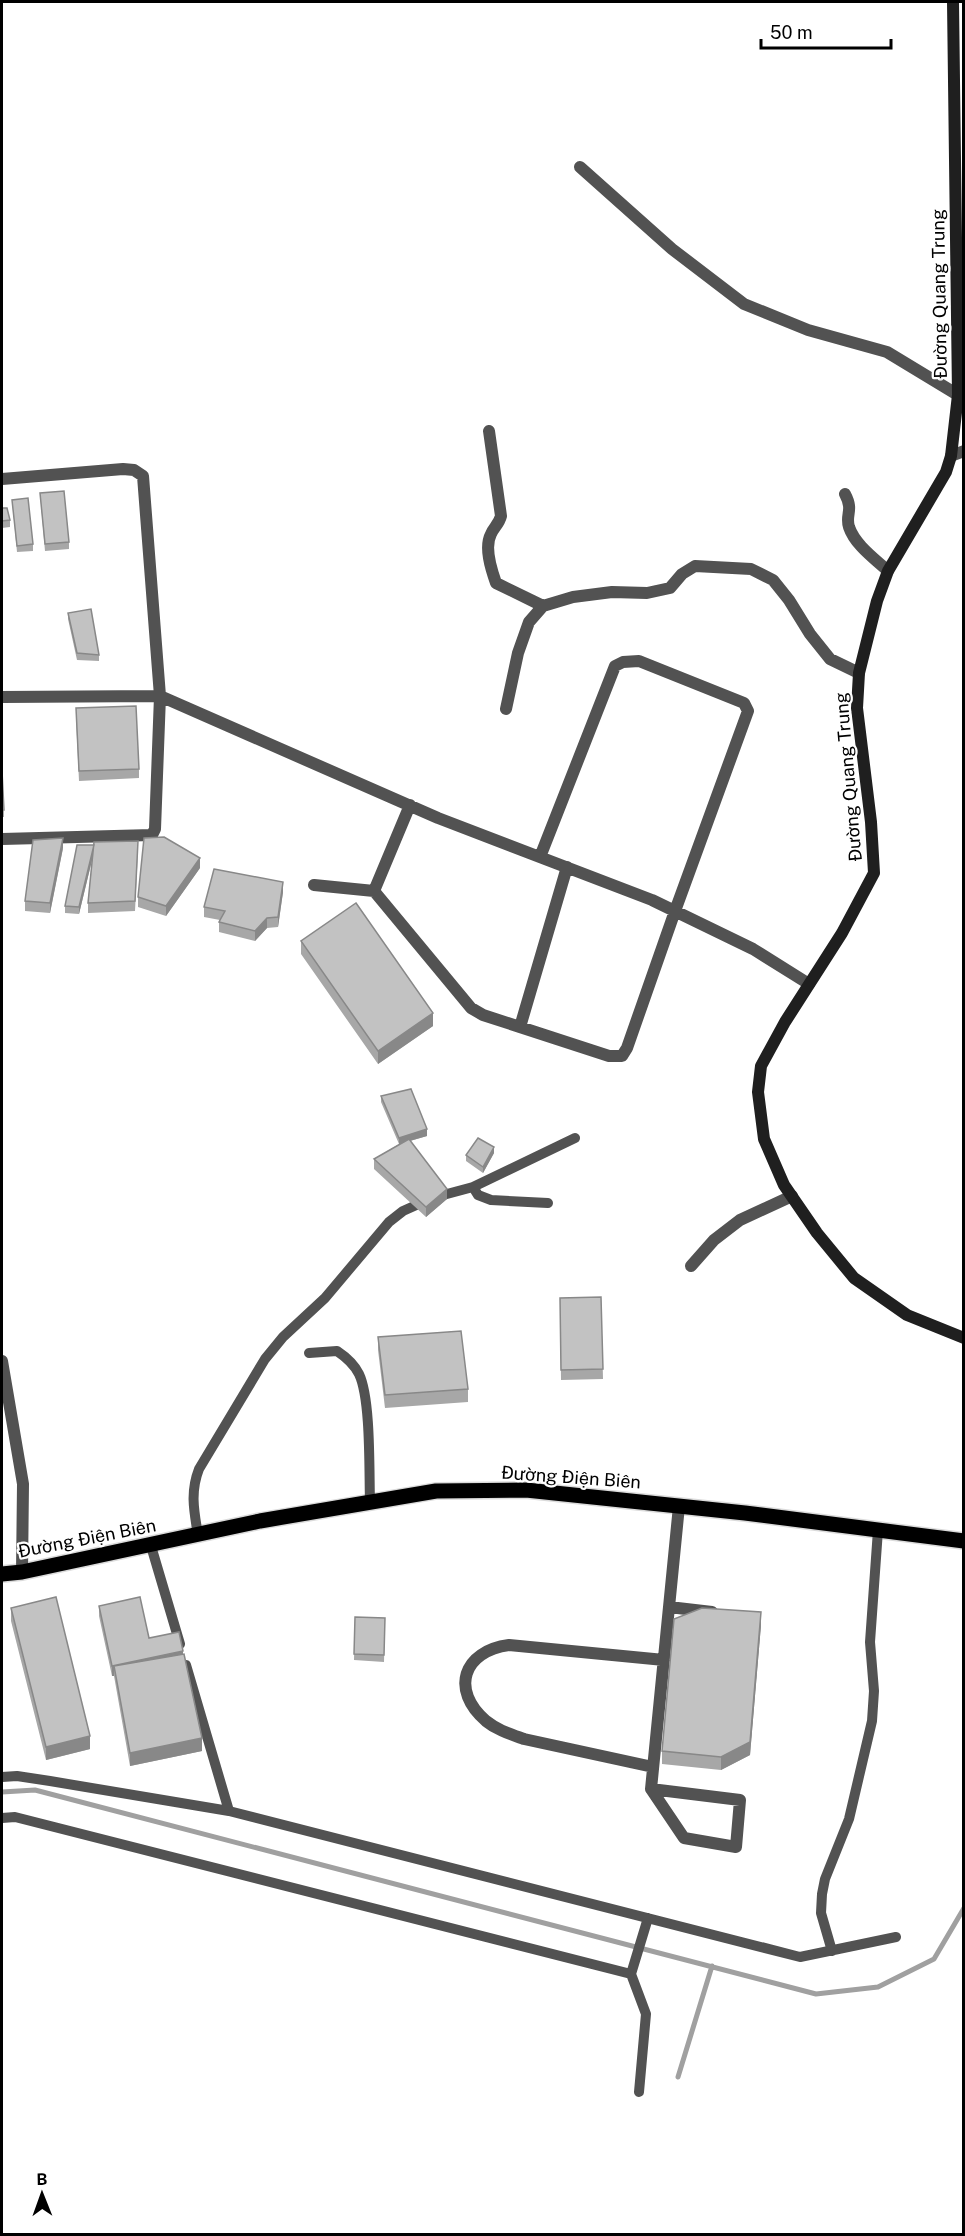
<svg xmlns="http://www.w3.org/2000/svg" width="965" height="2236" font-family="'Public Sans',sans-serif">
<rect width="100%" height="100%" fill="#fff"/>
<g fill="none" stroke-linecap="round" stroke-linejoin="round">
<path stroke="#a0a0a0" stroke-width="5" d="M2 1792 35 1790 816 1994 878 1987 934 1959 964 1908
M678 2077 712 1966"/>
<g stroke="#dbdbdb" stroke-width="18">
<path id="primary" d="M2 1574 22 1572 260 1521 436 1491 526 1490 745 1513 964 1541"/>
</g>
<path stroke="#525252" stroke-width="10" d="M473 1187 478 1195 491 1200 548 1203
M309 1353 337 1351C346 1357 354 1364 359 1374 371 1399 369 1471 370 1502
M198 1535C194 1511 190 1492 199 1469L265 1359 283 1337 325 1298 389 1222 403 1211 432 1198 473 1187 575 1138
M151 1546 180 1644
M186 1665 229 1811
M2 1777 17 1776 50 1781 229 1811 800 1957 896 1937
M2 1818 15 1817 631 1974 646 2014 639 2092
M832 1951 821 1913 822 1894 825 1879 849 1819 872 1721 874 1691 870 1642 878 1530
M631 1974 648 1918"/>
<path stroke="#525252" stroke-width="12" d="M580 167 672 249 744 304 808 330 887 352 958 395
M489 431 501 516C499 524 494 527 491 534 484 547 491 569 496 583L543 606
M951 456 964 451
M2 479 123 469 134 470 143 476 160 696 155 829 152 835 2 839
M845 494C854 511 845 514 849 527 855 545 875 559 888 571
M2 697 160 696 438 818 652 900 753 949 809 984
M506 709 518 653 529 622 543 606 573 597 612 592 647 593 670 588 682 574 695 566 751 569 773 580 789 600 810 634 830 659 859 673
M314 885 374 891 471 1008 483 1015 609 1056H622L627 1048 675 911 748 711 744 703 639 661 623 662 615 666 540 857
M374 891 410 805
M520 1027 567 867
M691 1266 714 1240 740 1220 792 1196
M2 1361 23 1484 22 1572
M669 1607 712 1612
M653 1767 524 1739C510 1734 497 1730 486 1721 450 1690 463 1651 509 1645L664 1660
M651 1789 740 1800 736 1847 684 1838 651 1789 679 1506"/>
<path stroke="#1f1f1f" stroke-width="12" d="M953 2 958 395 951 456 946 472 888 571 877 601 859 673 857 708 871 822 874 873 842 933 785 1022 761 1066 758 1092 764 1139 784 1185 817 1233 854 1278 907 1315 964 1338"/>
<use href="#primary" stroke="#000" stroke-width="15"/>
</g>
<path fill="#a7a7a7" d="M40 493 69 542V549L45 551Z
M12 500 33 544V551L17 552Z
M2 508 10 520V527L2 528Z
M68 613 99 655V661L77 660 68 619Z
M76 718 139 769V778L79 781Z
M2 771 4 810V817H2Z
M77 845 138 851 135 911 88 913V903L92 860 79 914 65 913V906Z
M63 848 50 913 25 911V901Z
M200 868 166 916 138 907V897Z
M283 892 278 927 267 928 255 941 219 932V922L220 920 204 917V907Z
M301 941 433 1026 378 1064 301 954Z
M381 1096 427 1136 410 1141 447 1199 426 1217 374 1169V1159L399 1144 381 1102Z
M494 1153 483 1173 466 1161V1155Z
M601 1297 603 1379 561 1380 560 1298Z
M378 1337 468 1389V1402L385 1408 378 1350Z
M99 1606 149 1638 183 1654 202 1751 130 1766 114 1676H112L99 1616Z
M11 1608 90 1749 46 1760 11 1621Z
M355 1617 385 1618 384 1662 354 1660Z
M761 1625 750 1755 721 1770 662 1764V1751Z"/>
<path fill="#888" d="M63 838V848L50 913V903Z
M94 845V852L79 914V907Z
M200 858V868L166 916V906Z
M283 882V892L278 927V917Z
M267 918V928L255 941V931Z
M433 1013V1026L378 1064V1051Z
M427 1129V1136L399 1144V1138Z
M494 1147V1153L483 1173V1167Z
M447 1189V1199L426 1217V1207Z
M761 1612V1625L750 1755 721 1770V1757Z
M183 1651V1661L114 1666V1676H112V1666Z
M90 1736V1749L46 1760V1747Z
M202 1738V1751L130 1766V1753Z"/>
<path fill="#c2c2c2" stroke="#888" stroke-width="1.5" d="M64 491 69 542 45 544 40 493Z
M28 498 33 544 17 546 12 500Z
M2 508H7L10 520 2 521Z
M91 609 99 655 77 653 68 613Z
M136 706 139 769 79 771 76 708Z
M2 771 4 810H2Z
M164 837 200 858 166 906 138 897 144 838Z
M63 838 50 903 25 901 33 840Z
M138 841 135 901 88 903 94 842Z
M77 845H94L79 907 65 906Z
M214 869 283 882 278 917 267 918 255 931 219 922 225 911 204 907Z
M356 903 433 1013 378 1051 301 941Z
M411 1089 427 1129 399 1138 381 1096Z
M478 1138 494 1147 483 1167 466 1155Z
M409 1139 447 1189 426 1207 374 1159Z
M601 1297 603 1369 561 1370 560 1298Z
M461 1331 468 1389 385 1395 378 1337Z
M56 1597 90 1736 46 1747 11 1608Z
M140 1597 149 1638 179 1632 183 1651 112 1666 99 1606Z
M702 1608 761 1612 750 1742 721 1757 662 1751 674 1619Z
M355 1617 385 1618 384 1655 354 1654Z
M184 1654 202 1738 130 1753 114 1666Z"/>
<g text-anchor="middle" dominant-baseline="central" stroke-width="4.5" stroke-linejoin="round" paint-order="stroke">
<g font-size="18" fill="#000" stroke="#fff">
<text transform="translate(939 294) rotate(-91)">Đường Quang Trung</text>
<text transform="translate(848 777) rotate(-95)">Đường Quang Trung</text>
<text transform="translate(571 1477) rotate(4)">Đường Điện Biên</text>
<text transform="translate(87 1538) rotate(-11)">Đường Điện Biên</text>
</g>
</g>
<rect width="965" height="2236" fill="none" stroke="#000000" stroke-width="6"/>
<g transform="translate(42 2194) rotate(359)" stroke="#ffffff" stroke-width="4.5" paint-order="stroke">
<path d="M0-4.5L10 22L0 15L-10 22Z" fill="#000000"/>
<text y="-9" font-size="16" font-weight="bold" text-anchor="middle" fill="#000000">B</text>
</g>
<path d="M761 39v9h130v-9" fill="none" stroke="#000000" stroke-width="3"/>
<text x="770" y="39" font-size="18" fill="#000000" stroke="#ffffff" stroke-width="4.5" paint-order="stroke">50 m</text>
</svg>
